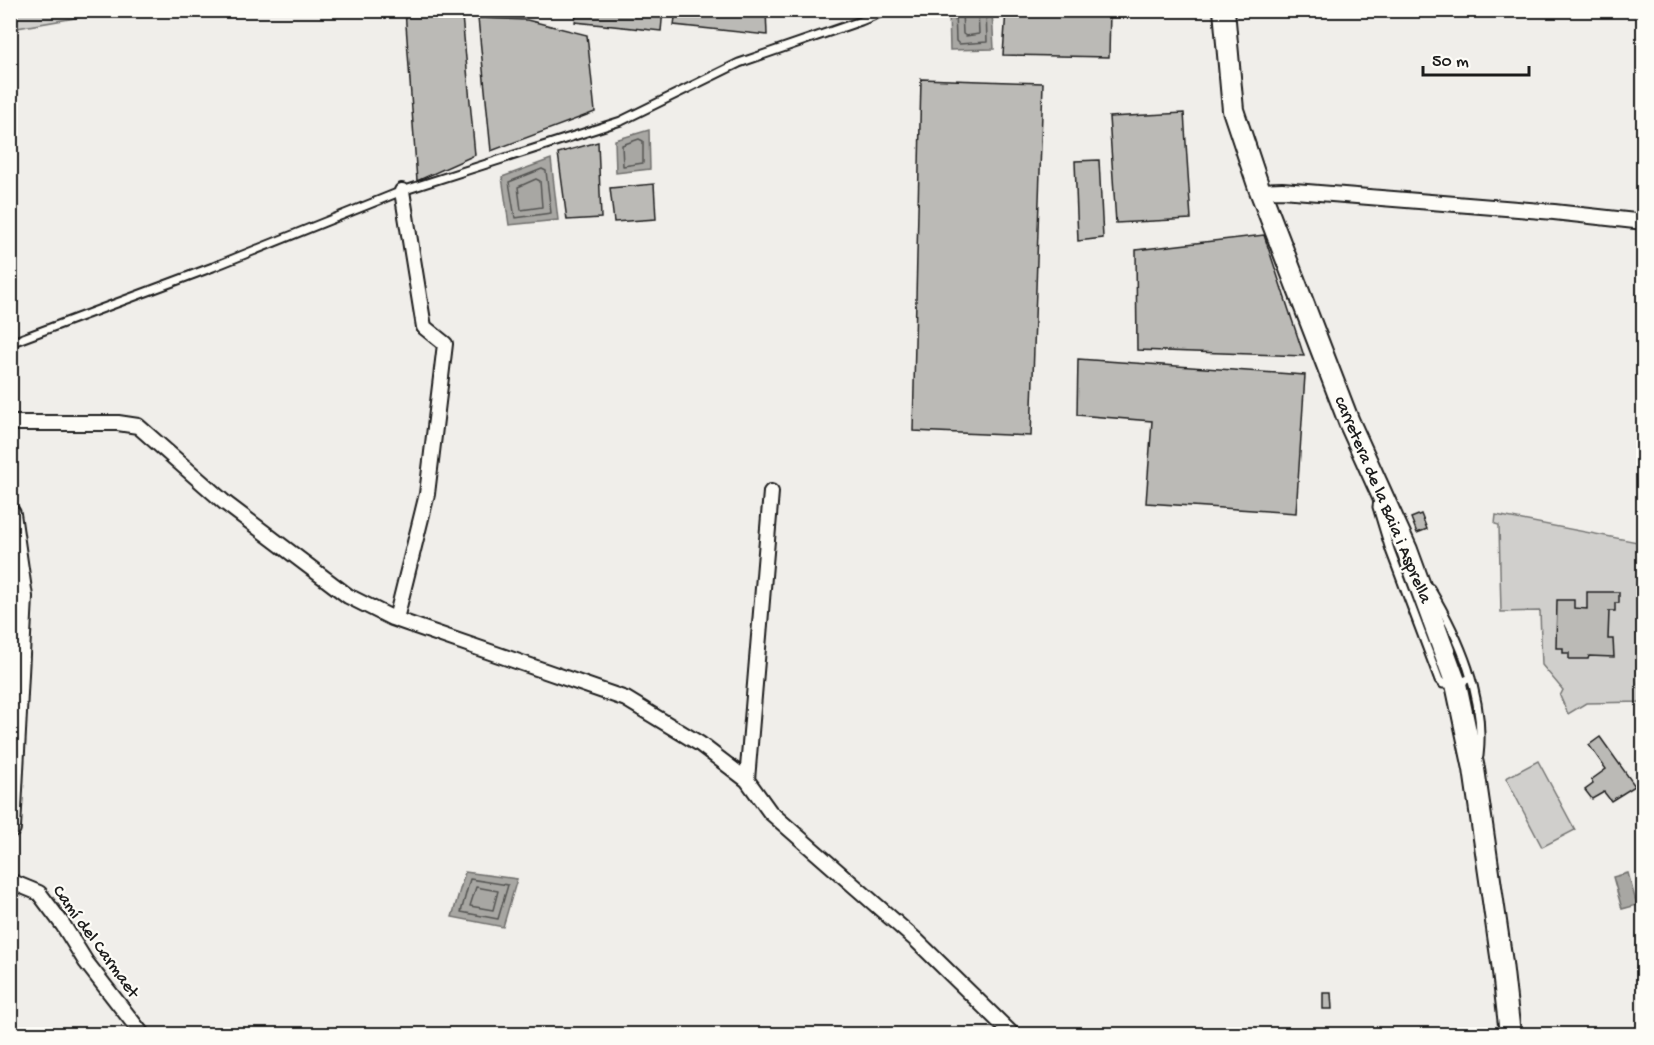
<svg xmlns="http://www.w3.org/2000/svg" width="1654" height="1045" font-family="'Gochi Hand',sans-serif">
<rect width="100%" height="100%" fill="#f0eeea"/>
<filter id="ink" filterUnits="userSpaceOnUse"><feTurbulence type="fractalNoise" baseFrequency=".0167" numOctaves="2"/><feDisplacementMap in="SourceGraphic" scale="12" xChannelSelector="R" yChannelSelector="G"/><feConvolveMatrix kernelMatrix="1 2 1 2 8 2 1 2 1" color-interpolation-filters="sRGB"/></filter>
<g filter="url(#ink)">
<path fill="#d0cfcc" stroke="#767674" stroke-width="1.5" d="M11 10H115V11L11 29Z
M1496 515 1643 543V702L1586 703 1568 714 1560 696 1563 690 1542 665 1540 611 1501 612 1499 525 1495 524Z
M1538 761 1575 830 1542 847 1506 778Z"/>
<path fill="#a8a7a3" stroke="#706f6d" stroke-width="1.5" d="M949 11H992L994 49 950 50Z
M649 130 650 169 616 173 615 140Z
M551 159 558 220 509 225 502 177Z
M465 872 517 879 503 927 452 917Z
M1628 873 1637 905 1622 909 1613 877Z"/>
<g fill="none" stroke-linecap="round" stroke-linejoin="round">
<path stroke="#545452" stroke-width="1.5" d="M955 10 956 41 959 44 987 42 986 10
M962 10 963 34 966 36 979 34 978 10
M639 139 643 141V163L623 166 622 145Z
M542 169 546 171 551 213 515 218 509 182Z
M536 179 540 181 542 207 521 210 518 187Z
M470 879 508 885 498 919 461 912Z
M476 887 498 891 493 910 470 906Z"/>
</g>
<path fill="#bbbab6" stroke="#1c1c1c" stroke-width="1.5" d="M405 10 462 16 475 155 417 181Z
M577 10H663L661 31 575 22Z
M676 10H766L767 35 674 25Z
M1006 10H1110L1109 57 1003 55Z
M478 18 527 20 587 35 595 112 491 151Z
M921 79 1043 83 1031 436 913 431Z
M1184 113 1191 219 1116 223 1109 117Z
M598 142 601 218 567 220 558 153Z
M1099 160 1103 238 1078 241 1075 161Z
M654 184 656 219 614 222 610 188Z
M1264 235 1304 356 1137 350 1136 250Z
M1078 359 1305 375 1296 513 1146 503 1152 421 1077 415Z
M1421 514 1427 529 1417 533 1411 518Z
M1587 592H1619V603H1615V611H1609L1608 639H1613L1614 657 1589 656 1588 659H1569V653H1563V648H1556L1557 600H1574V608L1587 609Z
M1600 737 1635 786 1611 801 1604 792 1592 799 1585 790 1593 784 1591 780 1606 769 1589 745Z
M1323 993H1331L1332 1009H1323Z"/>
<g fill="none" stroke-linecap="round" stroke-linejoin="round">
<g stroke="#1c1c1c" stroke-width="11">
<path id="lane" d="M10 343 213 267 402 191 621 121 739 63 861 21 888 10
M1378 500 1377 507 1390 550 1439 680 1443 684H1456L1471 678
M1430 588C1459 637 1486 697 1479 756"/>
</g>
<g stroke="#1c1c1c" stroke-width="18">
<path id="street" d="M1260 191 1282 190 1554 212 1644 222
M10 423H118L138 426 224 502 348 596 392 618 626 699 700 744 747 780 770 812 916 940 1012 1034
M396 619 427 494 445 344 424 327 402 191
M747 780 771 492
M10 881 39 893 63 925 86 962 142 1034"/>
</g>
<g stroke="#1c1c1c" stroke-width="24">
<path id="secondary" d="M1224 10 1233 110 1259 188 1349 422 1407 550 1456 684 1474 769 1502 963 1510 1034
M10 514 22 597 10 828"/>
</g>
<use href="#lane" stroke="#fdfcf7" stroke-width="7"/>
<use href="#street" stroke="#fdfcf7" stroke-width="14"/>
<use href="#secondary" stroke="#fdfcf7" stroke-width="20"/>
</g>
</g>
<g text-anchor="middle" dominant-baseline="central" stroke-width="4.5" stroke-linejoin="round" paint-order="stroke">
<g font-size="18" fill="#1c1c1c" stroke="#fdfcf7">
<text transform="translate(1382 500) rotate(67)">carretera de la Baia i Asprella</text>
<text transform="translate(95 942) rotate(54)">Camí del Carmaet</text>
</g>
</g>
<rect width="1654" height="1045" fill="none" stroke="#fdfcf7" stroke-width="36"/>
<rect x="18" y="18" width="1618" height="1009" fill="none" stroke="#1c1c1c" stroke-width="2" filter="url(#ink)"/>
<path d="M1423 66v9h106v-9" fill="none" stroke="#1c1c1c" stroke-width="3"/>
<text x="1432" y="66" font-size="18" fill="#1c1c1c" stroke="#fdfcf7" stroke-width="4.5" paint-order="stroke">50 m</text>
</svg>
